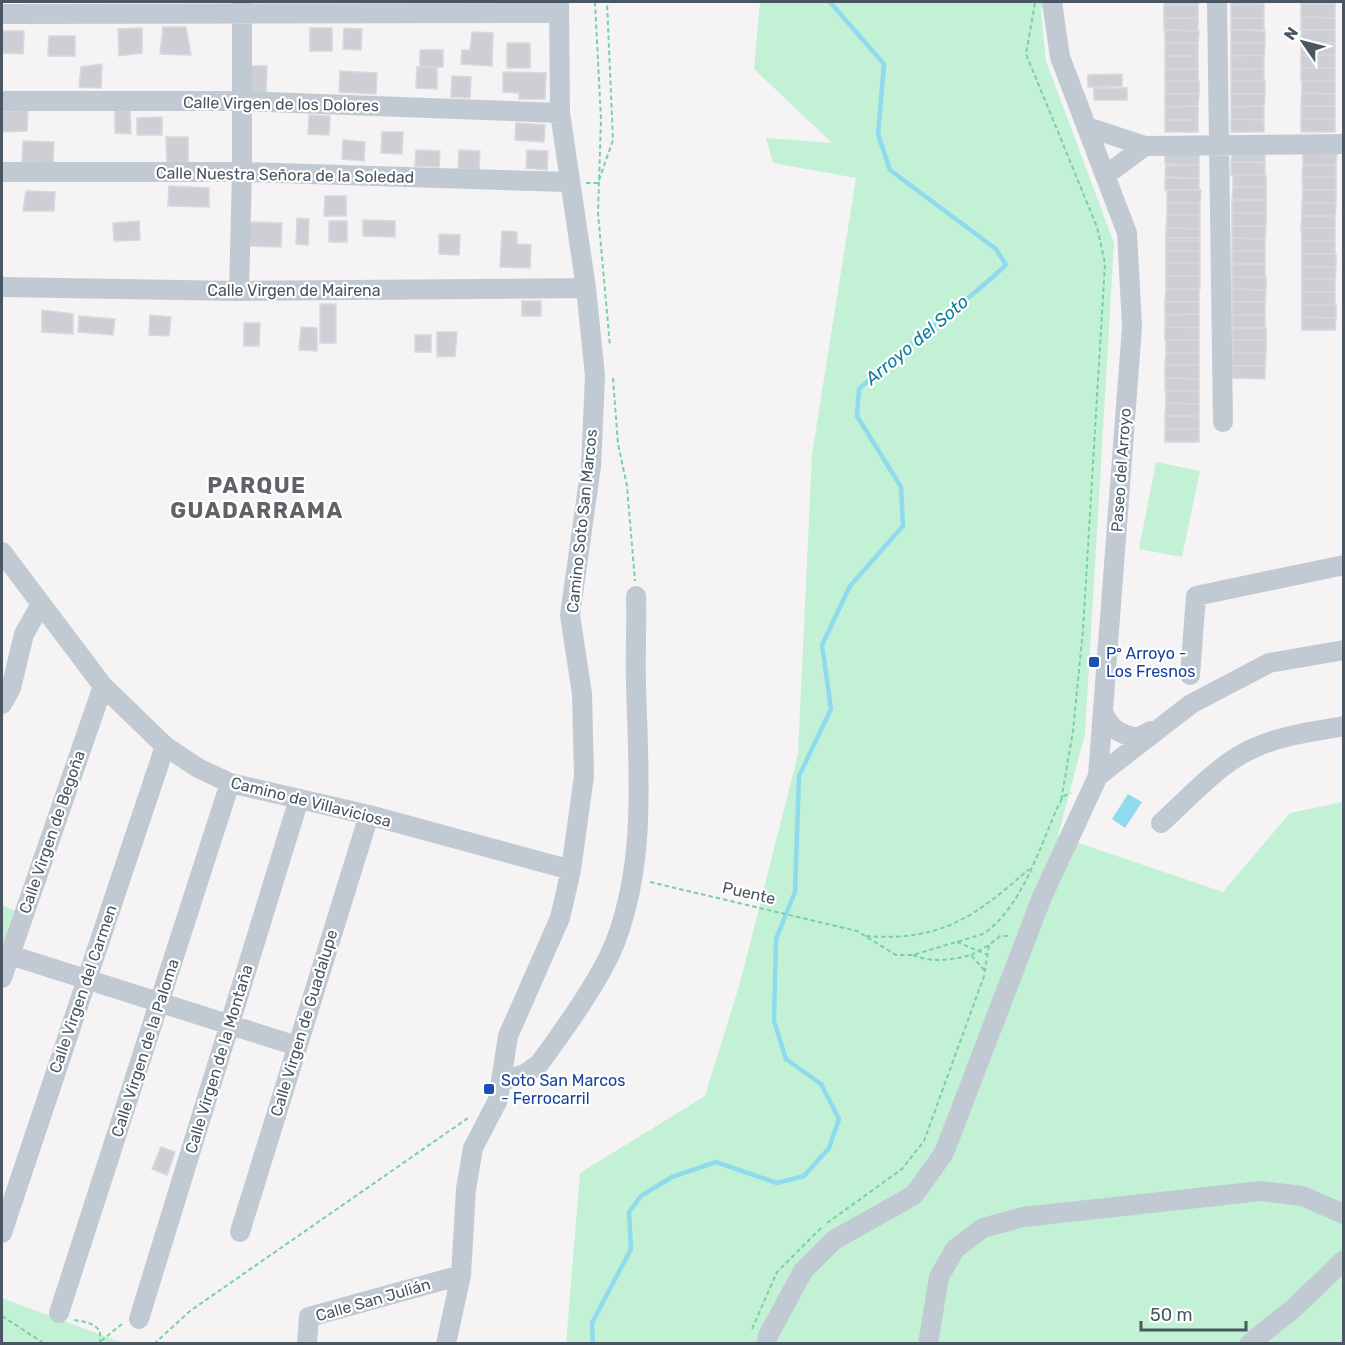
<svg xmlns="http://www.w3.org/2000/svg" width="1345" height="1345" font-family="Rubik,sans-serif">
<rect width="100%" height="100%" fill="#f5f3f3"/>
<path fill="#c3f1d5" d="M760 2H1043L1041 11 1046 61 1114 243 1085 734 1058 836 1223 892 1290 813 1343 802V1343L566 1344 580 1173 705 1096 740 983 798 754 812 454 856 178 773 163 766 138 832 143 754 69Z
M1156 462 1200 471 1182 557 1139 549Z
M2 905 17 912 2 956Z
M2 1298 123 1343H2Z"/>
<path fill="#90daee" d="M1128 794 1142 802 1125 828 1112 819Z"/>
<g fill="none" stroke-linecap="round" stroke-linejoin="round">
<path stroke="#90daee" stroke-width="4.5" d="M593 1344 592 1323 631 1249 629 1212 641 1196 672 1177 716 1162 777 1183 804 1176 829 1148 839 1119 821 1084 786 1059 774 1021 776 939 795 892 799 776 831 709 822 645 850 586 903 526 901 487 857 416 859 389C906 345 959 309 1006 265L996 249 890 170 878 134 884 64 830 2"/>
</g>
<path fill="#cdcfd5" stroke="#d7d9de" stroke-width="1.5" d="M513 2H535V6L512 7Z
M1165 2H1198V5H1164Z
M1231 2H1264V4L1231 5Z
M1301 2H1335V4H1301Z
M1264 4V18H1231V5Z
M1301 4H1335V18L1301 17Z
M1164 5H1198V18H1164Z
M1301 17 1335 18V30H1301Z
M1164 18H1198V31L1164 30Z
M1231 18H1264V30H1231Z
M163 27H186L191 55 160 54Z
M142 28V53L119 56 118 29Z
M310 28H332V51H310Z
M344 28 362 29 361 50 343 49Z
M1165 30 1199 31 1198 43H1165Z
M1231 30 1265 31V43H1231Z
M1302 30H1335V43H1301Z
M2 31H24L23 54 2 53Z
M472 32 493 33 492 66 461 64 462 50H470Z
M49 36H75V56H48Z
M507 43H530V68H507Z
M1165 43H1198V56H1165Z
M1231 43H1265L1264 55 1231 56Z
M1301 43H1335V55H1301Z
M420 50H443V67H420Z
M1264 55V69H1231V56Z
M1301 55H1335V68H1301Z
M1165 56H1198V69H1165Z
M102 64 101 88 79 87 81 67Z
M251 66H267L266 94 249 93Z
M417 67H437V89L416 88Z
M1301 68H1335V81H1301Z
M1165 69H1198V81H1165Z
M1231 69H1264V81H1231Z
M340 71 377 73 376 94 339 92Z
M503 72 546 73 545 99H519V93L503 92Z
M1122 74V86L1088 87V75Z
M452 76 471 77 470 98 451 97Z
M1165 81H1199V94H1165Z
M1231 81H1265V94H1231Z
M1302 81H1335V94L1302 93Z
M1094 88H1127V100H1094Z
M1302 93 1335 94V106H1301Z
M1165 94H1199L1198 106 1165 107Z
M1231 94H1265L1264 106 1231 107Z
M1198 106V120H1165V107Z
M1264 106V120L1231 119V107Z
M1301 106H1335V119H1301Z
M28 110 27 131 2 132V111Z
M115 110H130L131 134 115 133Z
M309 115 330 116 329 135 308 134Z
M162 117V135H137V118Z
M1231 119 1264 120V132H1231Z
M1301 119H1335V132H1301Z
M1165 120H1198V132H1165Z
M516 123 545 125 544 142 515 140Z
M382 132H403L402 154 381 153Z
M166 137H188V162L167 163Z
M343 140 365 142 364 161 342 159Z
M23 141 54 142 53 163 22 162Z
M416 150 440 151 439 167 415 166Z
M459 150 480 151 479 170 458 169Z
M527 150 548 151 547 170 526 168Z
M1232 150H1265V163L1231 162Z
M1165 151 1199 152V165L1165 164Z
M1303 152H1337L1336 165H1303Z
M1231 162H1265V175H1231Z
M1166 165H1199V178H1165Z
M1303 165H1336V177H1302Z
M1233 175H1266V187H1233Z
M1165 177 1199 178V190H1165Z
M1302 177H1336V190H1303Z
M169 186 209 188V207L168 206Z
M1233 187H1266V200H1232Z
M1167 190H1201L1200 203H1167Z
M1303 190H1336V203H1302Z
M26 191 55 192 54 211H23Z
M325 196H346V216H324Z
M1232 200H1266V213H1232Z
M1167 203H1200V215H1167Z
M1302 203H1336L1335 216H1302Z
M1232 213H1266V226H1232Z
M1167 215H1200V229L1166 228Z
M1302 216H1335V228H1301Z
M297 218 309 219 308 245 296 244Z
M363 220 395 221V237L363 236Z
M139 221 140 240 114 241 113 223Z
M329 221H347V242H329Z
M250 222 282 223 281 247 249 246Z
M1232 226H1266L1265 239 1232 238Z
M1166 228 1200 229V241H1166Z
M1301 228H1335V241H1302Z
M502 231 517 232V244L531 245 530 268 500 267Z
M439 234 460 235 459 255 439 254Z
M1166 238H1200V251H1166Z
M1232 238 1265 239V251H1232Z
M1302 241H1335V254H1302Z
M1166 251H1200V263H1166Z
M1232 251H1265V264H1232Z
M1302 254H1336V267H1302Z
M1166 263H1200V276H1166Z
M1232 264H1265V277H1232Z
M1302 267H1336L1335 279H1302Z
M1166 276H1200V289H1166Z
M1232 277H1266V290L1232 289Z
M1302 279H1335V292H1302Z
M1166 289H1199V302H1165Z
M1232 289 1266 290 1265 302H1232Z
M1302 292H1335V305H1302Z
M522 301H541V316H522Z
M1165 302H1199V314L1165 315Z
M1232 302H1265V315H1232Z
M320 304H336V343H320Z
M1302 305H1336V318L1302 317Z
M42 310 73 314V334L42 332Z
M1199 314V328L1165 327V315Z
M150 315 171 317 169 336 149 335Z
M1232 315H1265V328H1232Z
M79 316 115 319 113 335 78 332Z
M1302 317 1336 318 1335 330H1302Z
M244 323H260L259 346H244Z
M301 327 317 328V351L299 350Z
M1165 327 1199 328V340H1165Z
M1232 327 1266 328V340H1232Z
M437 332H457L455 356 437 357Z
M415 335H431V352H415Z
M1166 340H1199V353H1166Z
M1232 340H1266V353H1232Z
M1166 353H1199V365H1165Z
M1232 353H1266L1265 366H1232Z
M1165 365H1199V379L1165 378Z
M1232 366H1265V379L1232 378Z
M1165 378 1199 379V391H1165Z
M1166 391H1199V404L1166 403Z
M1166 403 1199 404V416H1165Z
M1165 416H1199V429H1165Z
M1165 429H1199V442H1165Z
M161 1147 175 1152 167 1175 152 1169Z"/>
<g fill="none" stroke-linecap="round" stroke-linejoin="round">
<path stroke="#7ad0a6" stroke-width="2" stroke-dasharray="4.5 3" stroke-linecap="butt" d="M595 2 601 120 598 213 610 346
M1035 3 1026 54 1097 227 1105 263 1083 630 1073 731 1061 801
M586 183H598L613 140 607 2
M613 378 618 444 627 486 635 581
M650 882 857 931 896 955H913L983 934C1022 908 1040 846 1059 804L1064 796 1071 793
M866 936C941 942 976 916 1029 869
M957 942 988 955
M913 955C931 963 952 960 971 955L985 971
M971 955 989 945
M827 1223 902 1169 924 1141 984 976 989 945 1000 936H1010
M2 1316 45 1344
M74 1320C85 1322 92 1322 100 1331V1343
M752 1329 777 1272 822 1227
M101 1341 122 1324
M154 1344 190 1311 468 1118"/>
<path stroke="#c1cad2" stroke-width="20" d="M1217 2 1223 422
M2 14 559 13
M2 101H242L560 113
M1087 127 1145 146 1344 144
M2 172H242L568 182
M1106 175 1145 146
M2 287 239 291 586 288
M239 291 242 172V3
M2 552 103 686 165 746 198 768 230 783 369 815 571 870
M1190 675 1196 596 1344 565
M2 704 11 688 24 634 40 606
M1103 711C1110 729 1119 734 1137 738L1151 731
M1098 776 1191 704 1269 663 1344 650
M1161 823C1189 798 1219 763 1254 748 1282 735 1313 732 1344 726
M10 955 297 1046
M2 978 103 686
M502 1081 525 1074 539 1064C562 1033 603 976 616 940 647 858 638 769 636 683 635 654 637 625 636 596
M240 1232 369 815
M2 1233 165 746
M59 1313 230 783
M139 1319 299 799
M307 1344 309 1317 461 1275
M446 1344 461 1275 466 1189 473 1148 498 1100 508 1036 560 918 571 870 584 776 582 694 570 615 591 466 595 376 586 288 560 113 559 2
M767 1344 768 1336 803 1271 834 1240 914 1195 944 1153 1042 897 1098 776 1132 327 1127 233 1060 57 1052 2
M928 1344 939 1277 955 1249 983 1228 1023 1217 1261 1191 1302 1196 1344 1214
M1249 1344 1294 1308 1344 1260"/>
</g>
<g fill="#1a4fb4" stroke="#fff" stroke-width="2">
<rect x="1088" y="656" width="12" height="12" rx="3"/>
<rect x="483" y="1083" width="12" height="12" rx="3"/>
</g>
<g text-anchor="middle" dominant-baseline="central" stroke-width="4.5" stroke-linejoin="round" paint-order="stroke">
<g font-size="16" fill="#4a5661" stroke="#fff">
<text transform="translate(281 104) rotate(1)">Calle Virgen de los Dolores</text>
<text transform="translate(285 175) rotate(1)">Calle Nuestra Señora de la Soledad</text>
<text x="294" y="290">Calle Virgen de Mairena</text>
<text transform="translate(1121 470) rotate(-86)">Paseo del Arroyo</text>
<text transform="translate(582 521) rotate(-84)">Camino Soto San Marcos</text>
<text transform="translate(311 802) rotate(14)">Camino de Villaviciosa</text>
<text transform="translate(52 832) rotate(-71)">Calle Virgen de Begoña</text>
<text transform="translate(749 893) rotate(13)">Puente</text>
<text transform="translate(83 989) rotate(-71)">Calle Virgen del Carmen</text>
<text transform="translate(304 1023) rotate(-73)">Calle Virgen de Guadalupe</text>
<text transform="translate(145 1048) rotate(-72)">Calle Virgen de la Paloma</text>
<text transform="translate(219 1059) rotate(-73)">Calle Virgen de la Montaña</text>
<text transform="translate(373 1300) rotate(-16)">Calle San Julián</text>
</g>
<g font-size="16" fill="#164399" stroke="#fff" text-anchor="start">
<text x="1106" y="653">Pº Arroyo -<tspan x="1106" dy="18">Los Fresnos</tspan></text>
<text x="501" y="1080">Soto San Marcos<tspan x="501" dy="18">- Ferrocarril</tspan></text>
</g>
<g font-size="18" font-style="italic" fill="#0c7c9b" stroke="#fff">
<text transform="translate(917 340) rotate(-40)">Arroyo del Soto</text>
</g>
<g font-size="22" font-weight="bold" letter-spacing="1.5" fill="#5f6368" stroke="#fff">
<text x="257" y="485">PARQUE<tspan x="257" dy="25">GUADARRAMA</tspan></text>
</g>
</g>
<rect width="1345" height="1345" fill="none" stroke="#4a5661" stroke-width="6"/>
<g transform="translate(1303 42) rotate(305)" stroke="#ffffff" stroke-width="4.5" paint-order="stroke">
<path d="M0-4.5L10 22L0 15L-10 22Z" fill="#4a5661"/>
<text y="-9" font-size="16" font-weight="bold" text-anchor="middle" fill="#4a5661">N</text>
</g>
<path d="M1141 1321v9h105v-9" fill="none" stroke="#4a5661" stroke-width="3"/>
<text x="1150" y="1321" font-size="18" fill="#4a5661" stroke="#ffffff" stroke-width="4.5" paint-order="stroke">50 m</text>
</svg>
